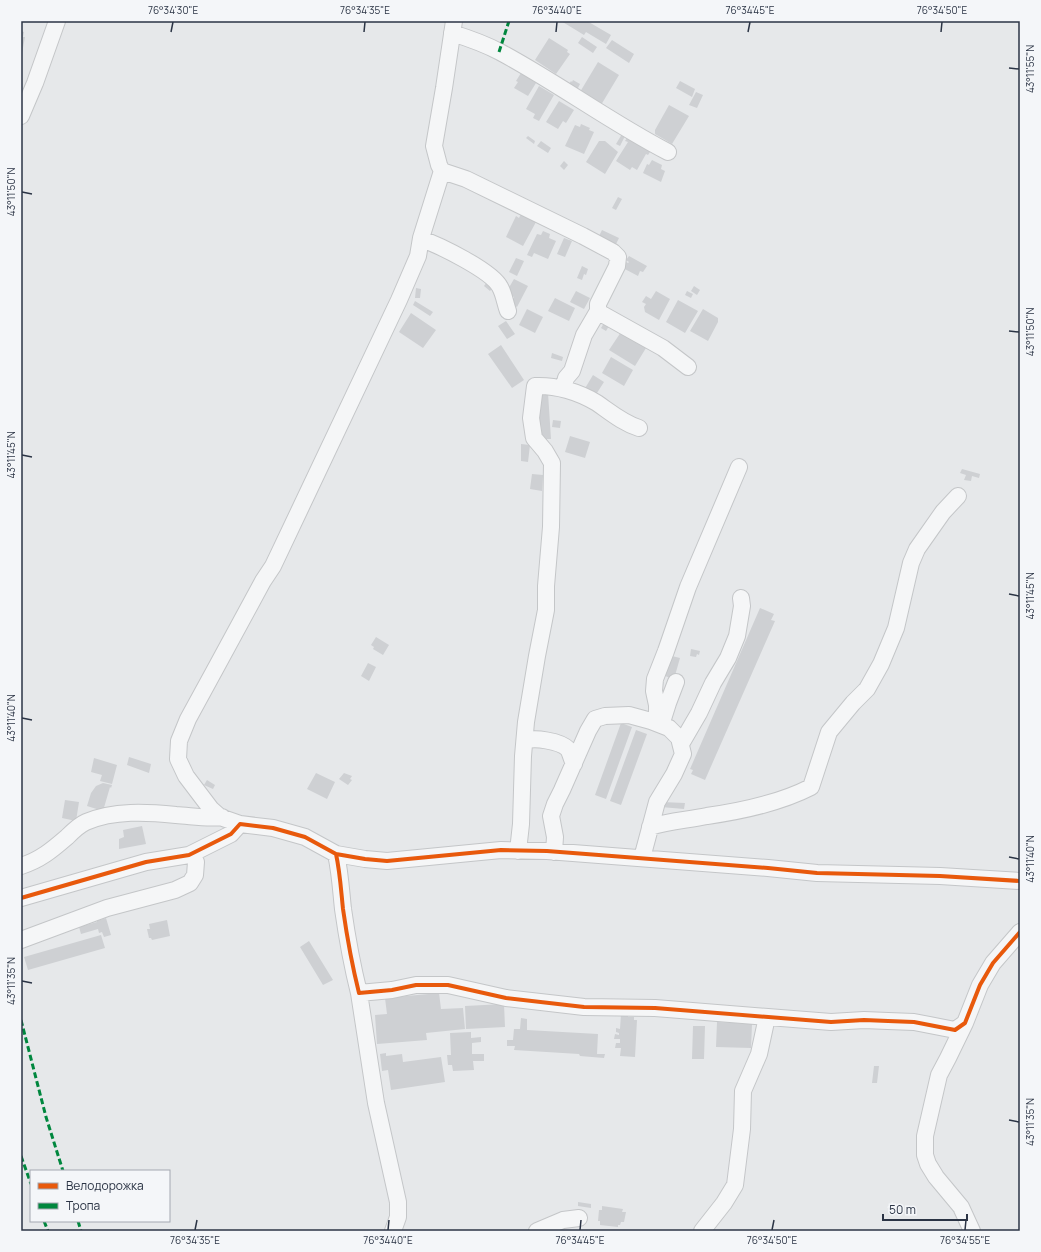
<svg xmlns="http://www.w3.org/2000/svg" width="1041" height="1252" font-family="Manrope,sans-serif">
<rect width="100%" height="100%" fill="#e6e8ea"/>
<path fill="#ced0d3" d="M561 21H587L611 35 606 44 586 32 584 35Z
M21 31 24 32 23 37H25L22 53Z
M582 37 597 47 593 53 578 43Z
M549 38 568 50 567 52 570 54 556 74 535 60Z
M612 40 634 54 629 63 606 48Z
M598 62 619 75 601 105 580 92Z
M521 73 536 83 528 96 514 88 518 82 516 81Z
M573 80 580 84 576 92 567 87 571 81 572 82Z
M680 81 695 89 692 97 676 88Z
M539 86 554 95 539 121 533 118 535 114 526 109Z
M696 92 703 95 697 108 689 105Z
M559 101 574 110 566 123 563 121 558 129 546 122Z
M669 105 689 116 672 144 655 134V130Z
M581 124 590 128 589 130 594 132 584 154 565 146 575 125 580 127Z
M622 134 625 136 620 146 616 144Z
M629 135 652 149 648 155 646 154 637 170 632 167 630 170 616 161 628 142 625 141Z
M528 136 535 141 534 144 526 138Z
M541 141 551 148 548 153 537 146Z
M599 141H605L618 152 605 174 586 162Z
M652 160 662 165 661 169 665 171 661 182 643 173 647 164 649 165Z
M564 161 568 165 564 170 560 166Z
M618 197 622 199 616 210 612 208Z
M521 214 536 222 523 246 506 237 516 216 519 218Z
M602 230 619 238 614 248 597 240Z
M543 231 550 234 549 238 556 241 548 259 534 253 532 257 527 255 537 234 541 235Z
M564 238 572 241 565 257 557 254Z
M629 256 647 266 643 272 640 271 638 276 621 267 624 261 628 263 629 262 626 260Z
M516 258 524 261 517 276 509 272Z
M582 266 588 269 586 275 584 274 582 280 577 278Z
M514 279 528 286 517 307 511 303 514 297 509 294 507 291Z
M487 282 494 286 490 291 484 286Z
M694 286 700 290 697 295 691 291Z
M416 288 421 289 420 298H415Z
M576 291 590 298 584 309 570 302Z
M656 291 670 299 659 320 645 312 644 307 646 304 642 302 646 296 651 299Z
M687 291 693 294 691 298 685 295Z
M555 298 575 308 569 321 548 311Z
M678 300 698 311 685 333 666 322Z
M415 301 433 312 430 316 413 305Z
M527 309 543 317 535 333 519 325Z
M703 309 718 318V322L708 341 690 331Z
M411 313 436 330 423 348 399 332Z
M506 321 515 334 507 339 498 326Z
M604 323 609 326 606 331 601 328Z
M621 332 646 348 635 366 609 350Z
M501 345 524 380 512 388 488 354Z
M552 353 563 357 562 361 551 358Z
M611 357 633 370 624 386 602 373Z
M593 375 604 382 595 396 584 390Z
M548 393 551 439H542L541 424H537V394Z
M553 420 561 421 560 428 552 427Z
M570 436 590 442 585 458 565 452Z
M521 444 530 445 528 462 521 461Z
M962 469 980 474 979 478 972 476 971 481 964 480 966 475 960 473Z
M532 474 543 475 542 491 530 489Z
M760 608 774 614 771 620 775 621 705 780 691 774 693 770 690 769Z
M376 637 389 645 383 655 373 649 374 647 371 645Z
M691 649 700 651 699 655 697 654 696 657 690 656Z
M672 656 680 658 674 679 665 676Z
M368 663 376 667 369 681 361 676Z
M621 723 632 727 606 799 595 795Z
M636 730 647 734 621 805 610 801Z
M129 757 151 764 149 773 127 765Z
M94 758 117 765 112 784 100 781 102 775 91 772Z
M316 773 335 782 327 799 307 789Z
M344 773 352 776 350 779 352 780 348 785 339 779Z
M207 780 215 785 213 789 204 785Z
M103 783 112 785 111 788 110 787 103 811 87 806 91 793 96 786Z
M65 800 79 802 76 821 62 818Z
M661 802 685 803 684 809 661 807Z
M142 826 146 844 119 849V839L124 837 123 830Z
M106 918 111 935 104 937 102 932 99 933 98 929 81 934 79 927 97 922V921Z
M167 920 170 936 152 940 151 938H149L147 929H150L149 924Z
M101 935 105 948 28 970 24 957Z
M309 941 333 980 323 985 300 947Z
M439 993 441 1009 463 1008 465 1029 426 1033 427 1040 377 1044 375 1015 387 1014 385 998Z
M504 1004 505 1027 466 1029 465 1006Z
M621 1014 628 1015V1017H634V1020H637L635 1057 620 1056 621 1048H615L616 1043H620V1039H614L615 1034 619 1035V1033L616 1032V1028L620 1029Z
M521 1018 527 1019V1030L598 1034 597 1054H605L604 1058 580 1056 579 1054 514 1050 515 1046H507V1040H513L514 1029H520Z
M717 1022 752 1024 751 1048 716 1047Z
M693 1026H705L704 1059H692Z
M471 1032V1038L481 1037V1042L472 1043V1054H484V1061H473L474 1070 453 1071 452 1065H448L447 1055H451L450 1033Z
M386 1053V1056L402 1054 403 1062 441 1057 445 1082 391 1090 388 1070 382 1071 380 1054Z
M874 1066H879L877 1083H872Z
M578 1202 591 1204V1208L578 1206Z
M602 1206 623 1209 622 1212H626L624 1222H621L620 1225H618V1227L600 1225V1221H598L599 1210H602Z"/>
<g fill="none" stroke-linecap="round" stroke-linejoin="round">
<g stroke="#c4c6c8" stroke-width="18">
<path id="minor" d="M454 21 444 88 434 146 439 165 442 171 466 179 583 236 613 252 618 257 617 266 598 304V311L584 335 572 371 566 378 563 389
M452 33C468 38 485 44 500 52 558 83 610 122 668 152
M21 116 35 83 57 21
M421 239C439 245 492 271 500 287 504 294 505 303 508 311
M598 311 602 314 663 348 688 367
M662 722 668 703 676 682
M657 723V705L654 691 655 679 666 651 688 587 739 467
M525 741C534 737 560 741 568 749 570 752 572 760 574 764
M681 744 699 713 713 683 728 658 737 636 742 606 741 598
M240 824 220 817 211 809 186 776 178 759 179 741 188 719 218 664 263 581 273 566 399 300 418 256 421 238 442 171
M650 827C669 821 688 820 707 816 742 811 780 803 811 787L829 732 853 703 867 689 881 664 896 628 911 563 917 549 943 512 958 496
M518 851 521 824 523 756 526 722 537 656 546 610V586L551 527 552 463 545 451 534 438 531 418 535 386C556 385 579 392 597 403 610 412 623 423 639 428
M554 852 555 837 551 816 555 804 562 790 588 731 595 719 605 716 629 715 651 721 669 728 679 738 683 754 674 774 657 802 642 858
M336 854C340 872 341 890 343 909 347 937 352 965 359 993L392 990 416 985H448L506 998 584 1007 655 1008 831 1022 864 1020 888 1021 914 1022 955 1030 965 1023 980 985 993 963 1020 932
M21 866C40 860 52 850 67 837 72 832 79 825 86 822 114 810 147 812 176 815 192 816 207 819 222 817
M21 898 146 862 189 855 231 834 240 824 273 828 305 837 336 854 365 859 387 861 501 850 547 851 768 868 817 873 940 876 1020 881
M21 940 107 908 175 890 190 883 195 875 196 862 192 854
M359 993 376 1103 398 1202V1217L393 1231
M965 1023 948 1058 939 1075 925 1136V1155L928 1164 936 1177 961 1207 972 1231
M537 1231 563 1220 579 1218
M702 1231 724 1203 735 1185 742 1129 743 1091 759 1054 767 1017"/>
</g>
<use href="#minor" stroke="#f5f6f7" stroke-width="16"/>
<path stroke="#00873e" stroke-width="3" stroke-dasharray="6 3" stroke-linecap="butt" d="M499 52 509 21
M21 1020 46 1117 63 1171
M21 1156 31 1184
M44 1221 48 1231
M78 1221 81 1231"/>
<g stroke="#f4f6f9" stroke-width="6">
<path id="cycleway" d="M336 854C340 872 341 890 343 909 347 937 352 965 359 993L392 990 416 985H448L506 998 584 1007 655 1008 831 1022 864 1020 888 1021 914 1022 955 1030 965 1023 980 985 993 963 1020 932
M21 898 146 862 189 855 231 834 240 824 273 828 305 837 336 854 365 859 387 861 501 850 547 851 768 868 817 873 940 876 1020 881"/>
</g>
<use href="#cycleway" stroke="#e8590c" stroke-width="4"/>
</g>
<path fill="none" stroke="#2b3445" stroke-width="1.5" d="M171 32 173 22M364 32 365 22M556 32 557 22M748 32 750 22M941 32 942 22M1009 68 1019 69M22 192 32 194M1009 331 1019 332M22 455 32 457M1009 594 1019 596M22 718 32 720M1009 857 1019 859M22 981 32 983M1009 1120 1019 1122M195 1230 197 1220M388 1230 389 1220M580 1230 581 1220M772 1230 774 1220M965 1230 966 1220"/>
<rect width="1041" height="1252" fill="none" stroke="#f4f6f9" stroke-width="44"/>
<rect x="30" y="1170" width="140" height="52" fill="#f4f6f9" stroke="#a4a8b1"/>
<rect x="38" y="1183" width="20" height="6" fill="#e8590c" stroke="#a4a8b1"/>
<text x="66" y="1190" font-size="12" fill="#2b3445">Велодорожка</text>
<rect x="38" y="1203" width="20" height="6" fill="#00873e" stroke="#a4a8b1"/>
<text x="66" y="1210" font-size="12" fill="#2b3445">Тропа</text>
<path d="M883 1214v6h84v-6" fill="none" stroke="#2b3445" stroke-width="2"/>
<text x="889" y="1214" font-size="12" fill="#2b3445" stroke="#f4f6f9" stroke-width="3" paint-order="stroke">50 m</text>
<rect x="22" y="22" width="997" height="1208" fill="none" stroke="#2b3445" stroke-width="1.5"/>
<g font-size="10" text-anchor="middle" fill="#2b3445">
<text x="173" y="14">76°34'30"E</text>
<text x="365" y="14">76°34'35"E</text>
<text x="557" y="14">76°34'40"E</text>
<text x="750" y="14">76°34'45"E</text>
<text x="942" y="14">76°34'50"E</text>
<text transform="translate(1030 69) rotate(-90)" y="4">43°11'55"N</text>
<text transform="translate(11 192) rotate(-90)" y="4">43°11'50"N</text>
<text transform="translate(1030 332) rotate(-90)" y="4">43°11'50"N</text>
<text transform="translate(11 455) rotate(-90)" y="4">43°11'45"N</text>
<text transform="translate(1030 596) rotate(-90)" y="4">43°11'45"N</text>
<text transform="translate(11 718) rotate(-90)" y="4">43°11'40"N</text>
<text transform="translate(1030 859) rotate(-90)" y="4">43°11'40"N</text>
<text transform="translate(11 981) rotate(-90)" y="4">43°11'35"N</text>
<text transform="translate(1030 1122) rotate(-90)" y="4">43°11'35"N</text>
<text x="195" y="1244">76°34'35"E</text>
<text x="388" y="1244">76°34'40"E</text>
<text x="580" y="1244">76°34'45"E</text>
<text x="772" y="1244">76°34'50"E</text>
<text x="965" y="1244">76°34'55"E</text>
</g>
</svg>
